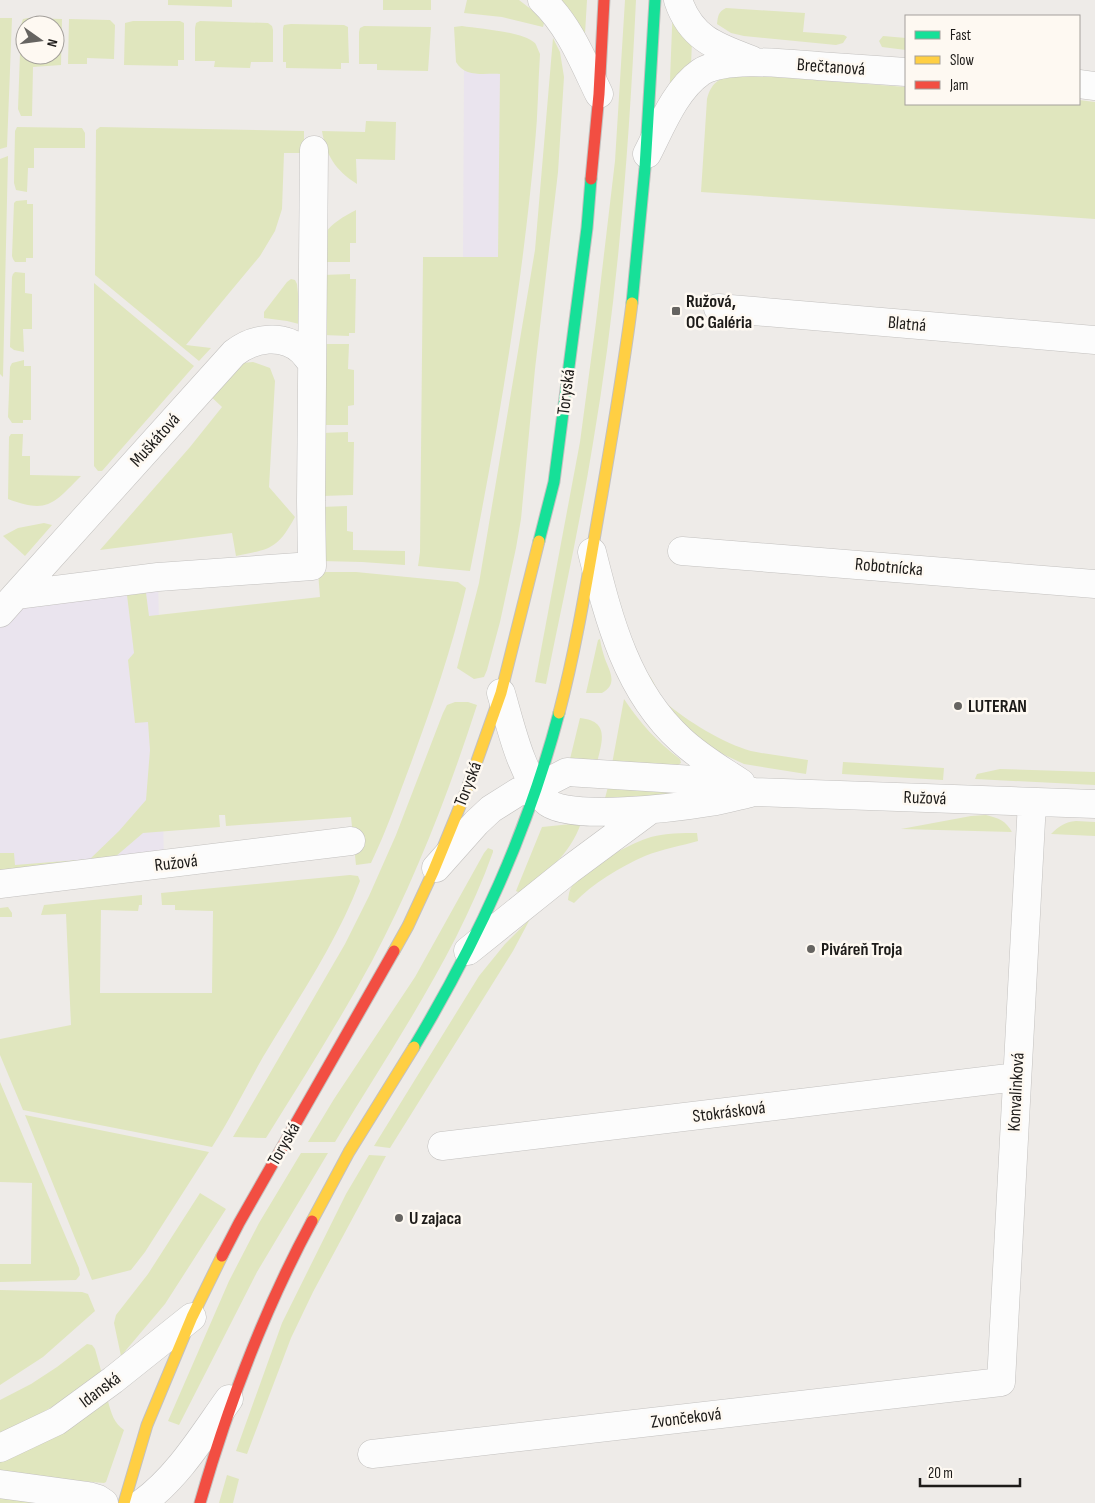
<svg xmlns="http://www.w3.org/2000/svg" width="1095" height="1503" font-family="'Sofia Sans Condensed',sans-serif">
<rect width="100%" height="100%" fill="#eeebe8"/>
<path fill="#eae4ee" d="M464 68 505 69 503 261 463 260Z
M158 577 164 864 0 884V613Z"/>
<path fill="#e0e6be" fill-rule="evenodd" d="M168 0H232V7L168 5Z
M383 0H431V10H383Z
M467 0H519L532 10 544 23 543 27 502 17 464 13Z
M555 0H587L585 34 581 35Z
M625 0H636C629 148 618 297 593 443 580 524 562 604 546 684L535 682 580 442 596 322 615 161Z
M673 3 692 41 691 65 669 105Z
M726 8 805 13 803 32 844 35 847 37 843 43 836 45 744 36 731 33 717 24C718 16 718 12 726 8Z
M0 18H12L7 147 0 149Z
M28 18 62 19 61 65 33 67 32 116H21L18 109 21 25 23 19ZM25 25H55V55H25Z
M69 19 110 20 115 25 114 59 87 58V64H68Z
M133 21H180L184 23V60H178V66L124 65 125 23Z
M200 21 268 23 272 26 273 30V62H251L250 68 214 67 215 61H195V28L196 23Z
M291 24 344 25 348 27V32L349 63H341V69L286 68V62H283V28L284 25Z
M364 26 431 27 428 71 377 70V64H359V32L360 28Z
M462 26C480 29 521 31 535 43 537 46 538 50 540 54 538 84 538 114 535 144 522 288 498 430 470 571L418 566 420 552 423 257H498L500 74C484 73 465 78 456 62L454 27Z
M883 36 906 38V50L882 47 879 41Z
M553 38 560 52 564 77 558 172 535 369 521 519 516 548 500 622 487 670 484 677 474 679 457 668 479 583 535 250Z
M735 74 906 87V104H1079V100L1095 102V219L701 192 707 99C711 83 719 78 735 74Z
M366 121 396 122 395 160 356 159 357 184C335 170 326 155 322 131L365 132Z
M17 127 82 128 85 133V148H34V168H28L27 192 16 190 14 183 15 131Z
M100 127 304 131V153H284L282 209 275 231 260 256 186 345 211 348 199 361 95 275 96 130Z
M8 156 3 377 0 374V159Z
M27 200V204H33V258H26V262H15L13 259 12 256 14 203 16 201Z
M356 210V243H350V262H322C322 254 322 241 325 234 331 223 345 216 356 210Z
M15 272 25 273V293L32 294V329H23L24 352 14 350 10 347 12 277 13 274Z
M350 274V279H356L355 333H349V336L323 335V275Z
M291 279 295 280 297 284 301 322 299 324 287 321 264 318V312L287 282Z
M94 283 194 366 102 471H98L94 466Z
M323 344H349L348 369 354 370V405L348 406V425H322Z
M24 360V366H31V420H23V423H12L8 417 10 367 12 363Z
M253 362 270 368 275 381 269 487 295 517C277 550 270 549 236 556L232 533 100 550 190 447 222 407 205 391 232 364Z
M348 432V442H354L353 495 322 496V433Z
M11 434H23L22 456H30V475L81 476C53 504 48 514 8 499L9 437Z
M347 506V531L353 532V550L405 551V565L362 562 321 561V507Z
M44 523 52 525 25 556 3 536 18 528Z
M318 572H356L458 582 466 588C452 648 432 706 411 763 398 797 387 830 371 863L356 865 351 817 226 826 225 815H219L220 827 143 833 115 857 0 871V853H14L15 865 90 859 119 831 146 800 150 750 148 722 135 723 128 660 134 653 127 595 146 593 149 616 320 597Z
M600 639C601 646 603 653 605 659 610 672 618 684 602 693H586L598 640Z
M644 670C656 680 656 693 665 702 685 720 725 744 751 751 770 755 789 757 808 760L806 774 744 764 712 749 663 713Z
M624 699C640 723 657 742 680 759L681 763 676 766 612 764Z
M455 702H468L477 705C449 792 415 880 372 961 339 1022 302 1080 266 1138L233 1137 345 944 369 896 396 835 443 713 447 705Z
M580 718C610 721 602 741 597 763L570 759Z
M843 762 944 768 943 780 842 774Z
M1000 769 1095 772V785L975 779 977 774Z
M609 783 708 790 604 802Z
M986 815C999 818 1006 821 1012 832L901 829 971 816Z
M1076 821 1095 822V836L1051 834C1059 826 1065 822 1076 821Z
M581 823C569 857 546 872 520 893L516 891 518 886 542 827Z
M697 833 698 841C681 846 662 849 645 856 620 867 593 883 574 903L568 900C569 892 570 888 575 882 586 867 633 842 651 837 666 833 682 833 697 833Z
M488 848 493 850V852C456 956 391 1048 335 1142H308L334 1099 415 977 484 853Z
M350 875 358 876 360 881C336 944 297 1000 263 1057 246 1087 231 1118 212 1147L23 1110 0 1055V1039L71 1025 66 914 41 915 44 905 142 895V905H139L138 911 101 910 100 993H212L213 911 175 910V905H162L161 893Z
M8 907 12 913V917H0V908Z
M530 919 513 951 390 1148 374 1146 479 976 505 944Z
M0 1082 79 1268 80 1275 76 1280 0 1282V1264H31L32 1183 0 1182Z
M25 1115 209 1152 145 1252 131 1270 92 1280Z
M301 1153H328L257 1272 179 1425 168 1421 229 1281 259 1223Z
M369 1155 386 1156 313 1292 291 1338 247 1454 236 1451 282 1323 346 1194Z
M200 1193 226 1209 165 1304 121 1356 114 1323 116 1315 148 1274Z
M0 1290 82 1292 88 1294 95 1311 43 1357 0 1385Z
M87 1344 92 1345 95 1349 102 1374C69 1397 36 1418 0 1435V1400L31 1384 57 1367Z
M108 1401C111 1413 114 1423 124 1430L106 1482 104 1483 0 1474V1460L71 1426Z
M227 1475 239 1479 233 1503H219Z
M0 1495 72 1503H0Z"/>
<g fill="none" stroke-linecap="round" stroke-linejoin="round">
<g stroke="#c3c1bf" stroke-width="29">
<path id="street" d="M542 0C569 25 583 61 599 94
M678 0C691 39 717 47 752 60
M1079 84 1095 86
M647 154C661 127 675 90 701 72 726 56 790 64 818 66 848 68 877 70 906 72
M718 308 1095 340
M682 551 1095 584
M592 552C609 620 627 691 681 740 699 757 720 769 741 783
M16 595 234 353C253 338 283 333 302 351 306 355 309 360 312 363
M0 613 16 595 158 577 312 566 311 501 314 150
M501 693C511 727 521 775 546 801 566 822 680 807 710 802 723 800 737 796 750 793
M436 868 476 823 491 809 518 792 536 788 567 772 710 781 754 792 1095 804
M0 884 351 841
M468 951 569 870 650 810
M442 1146 1017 1077
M0 1448 57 1421 113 1380 192 1317
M372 1454 1001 1382 1032 802
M0 1484 88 1496 98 1499 104 1503
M142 1503C179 1476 203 1435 229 1399"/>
</g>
<g stroke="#c3c1bf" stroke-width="13">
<path id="fast" d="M632 303 645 168 655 0
M539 541 554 482 587 228 591 179
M414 1047C478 940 527 834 559 713"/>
</g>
<g stroke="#c3c1bf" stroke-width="13">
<path id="slow" d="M559 713C578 641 589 567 602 494 613 430 624 367 632 303
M394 951 408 926 433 872 467 789 501 693 539 541
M312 1221 349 1152 414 1047
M124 1503 147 1425 192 1317 222 1256"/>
</g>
<g stroke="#c3c1bf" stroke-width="13">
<path id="jam" d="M591 179 599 94 604 0
M222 1256 239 1223 394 951
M200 1503C228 1405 264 1310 312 1221"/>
</g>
<use href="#street" stroke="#fcfcfc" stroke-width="28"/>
<use href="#fast" stroke="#16e098" stroke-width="11"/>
<use href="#slow" stroke="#ffcf43" stroke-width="11"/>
<use href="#jam" stroke="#f24e42" stroke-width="11"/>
</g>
<g fill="#666461" stroke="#fef9f2" stroke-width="2">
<rect x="671" y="306" width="10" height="10" rx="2.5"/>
<circle cx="958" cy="706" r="5"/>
<circle cx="811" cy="949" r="5"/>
<circle cx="399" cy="1218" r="5"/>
</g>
<g text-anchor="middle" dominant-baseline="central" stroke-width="5" stroke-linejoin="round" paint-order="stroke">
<g font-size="18" fill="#1d1b19" stroke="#fef9f2">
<text transform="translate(831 67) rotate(4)">Brečtanová</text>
<text transform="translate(907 324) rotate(5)">Blatná</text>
<text transform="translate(566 392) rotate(-83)">Toryská</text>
<text transform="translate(155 440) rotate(-48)">Muškátová</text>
<text transform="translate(889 567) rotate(5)">Robotnícka</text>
<text transform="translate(468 784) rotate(-69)">Toryská</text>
<text transform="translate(925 798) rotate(2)">Ružová</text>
<text transform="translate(176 863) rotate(-7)">Ružová</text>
<text transform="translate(1016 1092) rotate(-87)">Konvalinková</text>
<text transform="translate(729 1112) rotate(-7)">Stokrásková</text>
<text transform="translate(284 1144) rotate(-60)">Toryská</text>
<text transform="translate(100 1390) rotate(-37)">Idanská</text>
<text transform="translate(686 1418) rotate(-7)">Zvončeková</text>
</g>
<g font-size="18" font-weight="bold" fill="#1d1b19" stroke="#fef9f2" text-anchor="start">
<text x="686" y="301">Ružová,<tspan x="686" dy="21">OC Galéria</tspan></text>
<text x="968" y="706">LUTERAN</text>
<text x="821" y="949">Piváreň Troja</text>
<text x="409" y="1218">U zajaca</text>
</g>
</g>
<rect x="905" y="15" width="175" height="90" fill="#fef9f2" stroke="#a4a09b"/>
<rect x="915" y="31" width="25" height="8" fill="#16e098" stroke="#a4a09b"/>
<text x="950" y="40" font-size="15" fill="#1d1b19">Fast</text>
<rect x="915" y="56" width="25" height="8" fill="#ffcf43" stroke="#a4a09b"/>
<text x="950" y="65" font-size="15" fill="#1d1b19">Slow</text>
<rect x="915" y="81" width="25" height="8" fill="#f24e42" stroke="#a4a09b"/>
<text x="950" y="90" font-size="15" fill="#1d1b19">Jam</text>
<g transform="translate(40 40) rotate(104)"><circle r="24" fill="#fef9f2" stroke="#a4a09b"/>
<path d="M0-4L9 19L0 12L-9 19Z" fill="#666461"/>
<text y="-8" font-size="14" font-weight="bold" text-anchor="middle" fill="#1d1b19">N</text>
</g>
<path d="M920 1478v8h100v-8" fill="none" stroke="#1d1b19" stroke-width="2.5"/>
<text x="928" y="1478" font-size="15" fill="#1d1b19" stroke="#fef9f2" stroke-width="4" paint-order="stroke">20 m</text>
</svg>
